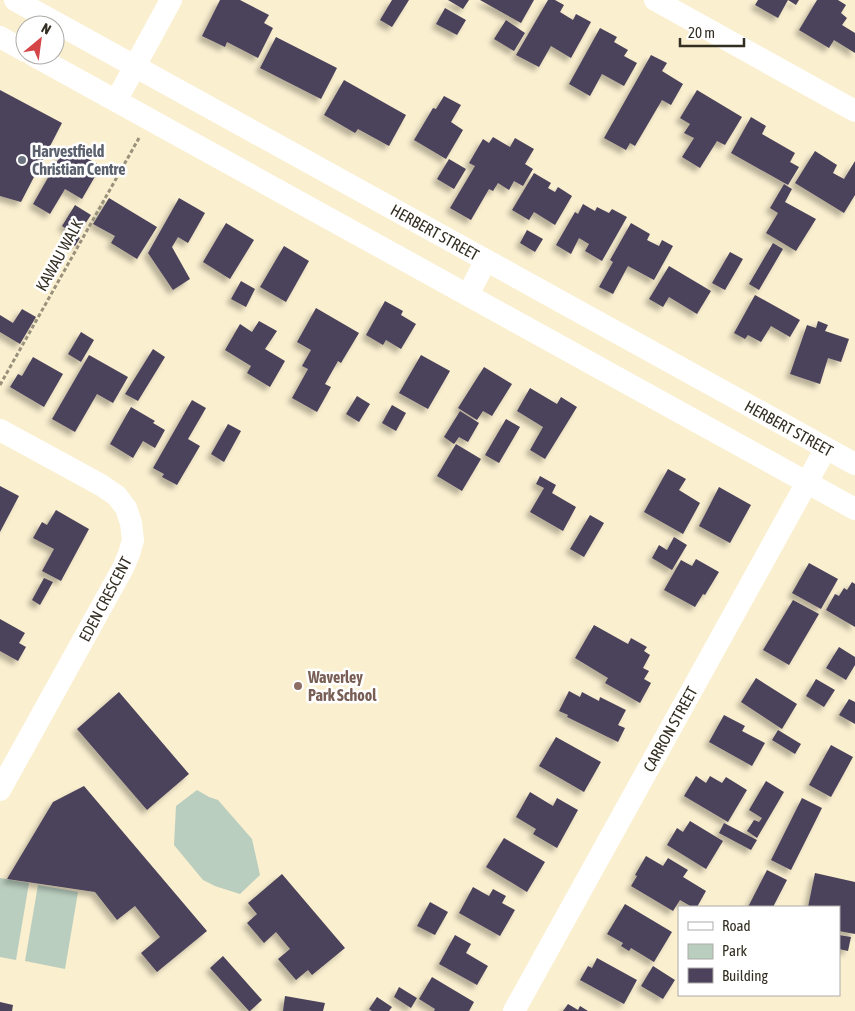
<svg xmlns="http://www.w3.org/2000/svg" width="855" height="1011" font-family="'Asap Condensed',sans-serif">
<defs>
<filter id="shadow"><feDropShadow dx="-4.5" dy="4.5" stdDeviation="2.5" flood-color="#0004"/></filter>
</defs>
<rect width="100%" height="100%" fill="#faefcf"/>
<path fill="#b9cebf" d="M197 790 209 797 218 800 252 839 260 875 240 894 215 886 203 880 174 845 176 806Z
M0 878 29 883 16 960 0 957Z
M38 885 78 892 65 969 25 961Z"/>
<path fill="#4c425b" filter="url(#shadow)" d="M220 0H240L269 15 264 23 273 28 258 58 227 42 225 47 202 36Z
M392 0H409L392 27 380 20Z
M448 0H469L463 9Z
M480 0H534L521 23Z
M548 0H555L564 5 560 12 573 20 576 14 591 22 571 58 551 46 539 67 516 55Z
M758 0H799L796 5 788 0 778 18 755 5Z
M817 0H838L846 5 841 13 847 18 842 25 855 33V53L834 40 829 48 799 30Z
M445 8 466 20 457 35 436 24Z
M506 20 525 33 514 51 494 39Z
M600 28 617 37 614 42 628 50 624 56 637 63 624 86 602 74 590 96 569 84Z
M276 37 337 68 321 99 260 68Z
M651 55 667 63 662 71 683 84 671 105 662 100 635 146 630 143 626 150 604 138Z
M344 80 406 115 389 146 358 129 355 133 324 115Z
M0 90 62 123 21 202 0 196Z
M697 90 742 117 725 145 717 141 700 168 682 157 694 138 684 133 690 124 680 118Z
M444 96 461 105 451 122 463 130 446 159 414 140 433 108 436 109Z
M751 117 766 126 762 134 795 153 790 162 799 167 788 185 731 153Z
M493 137 510 147 515 138 534 149 525 164 533 169 523 186 514 181 509 190 498 183 493 191 489 189 471 220 450 208 475 166 469 163 483 139 489 143Z
M66 146 101 166 82 199 65 189 50 214 33 204Z
M815 151 837 165 833 173 844 179 855 161V195L844 213 795 183Z
M449 159 466 169 454 189 437 179Z
M534 173 551 183 548 188 555 192 558 187 572 196 555 225 534 212 529 220 512 210Z
M784 184 792 189 785 202 816 219 796 251 766 233 778 213 770 208Z
M109 198 157 227 137 259 111 243 115 236 93 224Z
M179 198 205 213 188 243 178 237 172 247 190 279 173 290 148 253Z
M583 204 595 211 597 207 609 213 612 209 627 217 602 261 585 251 589 244 579 238 571 254 556 245 575 212 578 214Z
M75 205 91 215 77 236 80 238 75 246 68 241 73 233 62 226Z
M226 223 254 240 230 279 203 262Z
M631 223 650 234 647 240 659 246 662 240 673 246 654 280 628 266 613 294 599 287 613 262 610 260Z
M527 230 543 239 535 252 520 243Z
M773 243 783 249 759 290 749 284Z
M284 246 309 261 286 302 260 287Z
M730 252 743 259 725 290 712 283Z
M669 266 711 291 697 314 669 297 663 307 649 299Z
M241 281 255 289 246 307 231 299Z
M755 295 800 320 790 337 771 326 761 342 748 335 745 339 734 333Z
M385 301 403 311 401 315 416 324 401 349 386 340 383 345 366 335Z
M316 308 359 333 341 363 338 361 325 384 331 387 317 412 292 398 308 369 302 366 311 350 297 342Z
M22 309 36 317 20 344 0 332V315L13 323Z
M259 321 277 331 265 349 285 361 270 387 247 373 251 366 225 350 240 324 252 332Z
M818 321 828 325 825 331 849 339 841 362 828 358 820 384 790 374 807 325 816 328Z
M81 332 94 340 81 362 68 354Z
M153 349 165 357 138 401 125 394Z
M89 355 128 377 113 403 97 394 75 432 52 419Z
M421 355 450 371 428 409 399 393Z
M33 357 63 374 44 407 10 387 18 374 22 376Z
M484 367 512 384 492 416 483 411 477 420 458 408Z
M530 388 557 404 561 397 577 407 545 459 530 450 543 427 517 411Z
M357 396 370 404 359 422 346 414Z
M192 400 206 408 188 439 200 446 177 485 162 477 164 474 153 468Z
M392 405 406 413 396 431 382 423Z
M131 407 155 421 153 423 165 430 155 448 143 441 133 458 110 444Z
M460 411 479 423 468 442 459 437 454 444 444 437Z
M506 419 520 427 499 463 485 455Z
M228 424 241 431 224 462 211 454Z
M456 444 481 459 462 491 437 476Z
M668 469 686 479 679 490 700 503 683 534 644 512Z
M540 476 556 485 552 493 576 507 563 531 530 512 544 488 536 484Z
M0 486 19 496 0 532Z
M719 487 751 505 730 543 699 526Z
M56 510 89 529 61 581 42 571 54 549 33 538 42 522 47 525Z
M590 515 604 523 584 557 570 549Z
M674 537 687 545 672 570 652 558 659 545 667 550Z
M696 559 719 572 705 595 703 594 695 607 664 590 681 560 692 566Z
M809 563 838 579 821 609 792 593Z
M44 578 53 582 40 605 32 600Z
M852 582 855 584V627L826 610 835 594 839 596 844 588 847 590Z
M793 600 819 614 789 665 763 650Z
M0 619 25 633 19 643 26 647 18 661 0 651Z
M594 625 628 644 631 638 647 647 644 651 650 655 643 668 649 671 644 679 651 683 640 703 605 683 608 678 575 658Z
M839 647 855 657V665L846 680 826 668Z
M756 678 797 704 782 729 741 702Z
M816 679 835 690 824 707 806 696Z
M569 691 580 697 582 692 599 701 600 697 626 710 618 725 625 728 618 742 567 717 568 715 559 711Z
M119 692 189 774 147 810 77 729Z
M849 699 855 702V724L839 715Z
M724 715 745 726 742 731 765 743 752 766 709 742Z
M778 730 801 744 795 754 772 740Z
M556 737 601 762 584 792 539 766Z
M831 745 853 757 831 797 809 785Z
M696 776 706 783 710 776 722 783 726 777 747 790 728 822 684 796Z
M766 781 784 792 757 838 747 831 754 820 759 822 762 818 749 810Z
M84 786 207 931 157 972 141 953 160 937 135 906 117 920 95 892 7 879 53 802Z
M530 792 553 806 557 798 578 810 557 848 533 834 536 829 516 817Z
M802 798 822 808 791 870 771 860Z
M690 821 723 841 706 869 667 845 677 828 683 832Z
M724 823 757 840 751 850 719 833Z
M504 838 545 862 527 892 486 867Z
M646 856 663 866 668 858 688 870 683 877 706 891 697 907H692L680 900 673 911 631 886 637 876 635 875Z
M767 870 787 880 773 907H748Z
M815 873 855 882V934L839 931V907H808Z
M282 874 345 948 312 975 308 970 296 980 278 959 290 949 276 932 264 943 247 923 257 914 248 903Z
M473 887 489 896 493 889 506 896 502 903 515 910 500 936 459 913Z
M430 902 448 912 435 935 417 926Z
M625 904 672 932 654 962 631 948 629 951 621 946 623 943 607 934Z
M455 935 471 944 466 953 488 966 477 985 439 964Z
M839 935 851 937 848 951 839 949Z
M223 956 262 1000 250 1011H249L210 968Z
M597 958 637 980 624 1004 580 980 588 966 592 968Z
M653 966 675 980 663 999 641 986Z
M432 977 474 1002 469 1011H434L435 1009 419 999Z
M399 987 417 998 411 1008 394 997Z
M285 996 325 1003 323 1011H283Z
M377 997 392 1007 389 1011H372L369 1009Z
M0 1002 13 1005 12 1011H0Z
M568 1004 578 1010 580 1006 588 1011H563Z"/>
<g fill="none" stroke-linecap="round" stroke-linejoin="round">
<path stroke="#99917b" stroke-width="3" stroke-dasharray="4 2.5" stroke-linecap="butt" d="M0 385 139 138"/>
<path stroke="#fff" stroke-width="22" d="M15 0 855 464
M655 0 855 111
M0 37 25 51
M33 55 855 509
M116 101 171 0
M468 295 486 260
M0 430 101 485 117 496 126 508 131 523 133 540 129 554 123 568 0 790
M514 1011 826 448"/>
</g>
<circle fill="#6b7280" stroke="#fff" stroke-width="2" cx="22" cy="160" r="5"/>
<circle fill="#8d6e63" stroke="#fff" stroke-width="2" cx="298" cy="686" r="5"/>
<g text-anchor="middle" dominant-baseline="central" stroke-width="5" stroke-linejoin="round" paint-order="stroke">
<g font-size="16" font-weight="bold" fill="#5b616d" stroke="#fff" text-anchor="start">
<text x="32" y="151">Harvestfield<tspan x="32" dy="18">Christian Centre</tspan></text>
</g>
<g font-size="16" fill="#332e22" stroke="#fff">
<text transform="translate(435 232) rotate(29)">HERBERT STREET</text>
<text transform="translate(59 255) rotate(-61)">KAWAU WALK</text>
<text transform="translate(789 428) rotate(29)">HERBERT STREET</text>
<text transform="translate(105 599) rotate(-62)">EDEN CRESCENT</text>
<text transform="translate(670 729) rotate(-61)">CARRON STREET</text>
</g>
<g font-size="16" font-weight="bold" fill="#785e54" stroke="#fff" text-anchor="start">
<text x="308" y="677">Waverley<tspan x="308" dy="18">Park School</tspan></text>
</g>
</g>
<rect x="678" y="906" width="162" height="90" fill="#ffffff" stroke="#adaba7"/>
<rect x="688" y="922" width="25" height="8" fill="#ffffff" stroke="#adaba7"/>
<text x="722" y="931" font-size="15" fill="#332e22">Road</text>
<rect x="688" y="944" width="25" height="15" fill="#b9cebf" stroke="#adaba7"/>
<text x="722" y="956" font-size="15" fill="#332e22">Park</text>
<rect x="688" y="968" width="25" height="15" fill="#4c425b" stroke="#adaba7"/>
<text x="722" y="981" font-size="15" fill="#332e22">Building</text>
<g transform="translate(40 40) rotate(29)"><circle r="24" fill="#ffffff" stroke="#adaba7"/>
<path d="M0-4L9 19L0 12L-9 19Z" fill="#d54548"/>
<text y="-8" font-size="14" font-weight="bold" text-anchor="middle" fill="#332e22">N</text>
</g>
<path d="M680 38v8h64v-8" fill="none" stroke="#332e22" stroke-width="2.5"/>
<text x="688" y="38" font-size="15" fill="#332e22" stroke="#ffffff" stroke-width="4" paint-order="stroke">20 m</text>
</svg>
